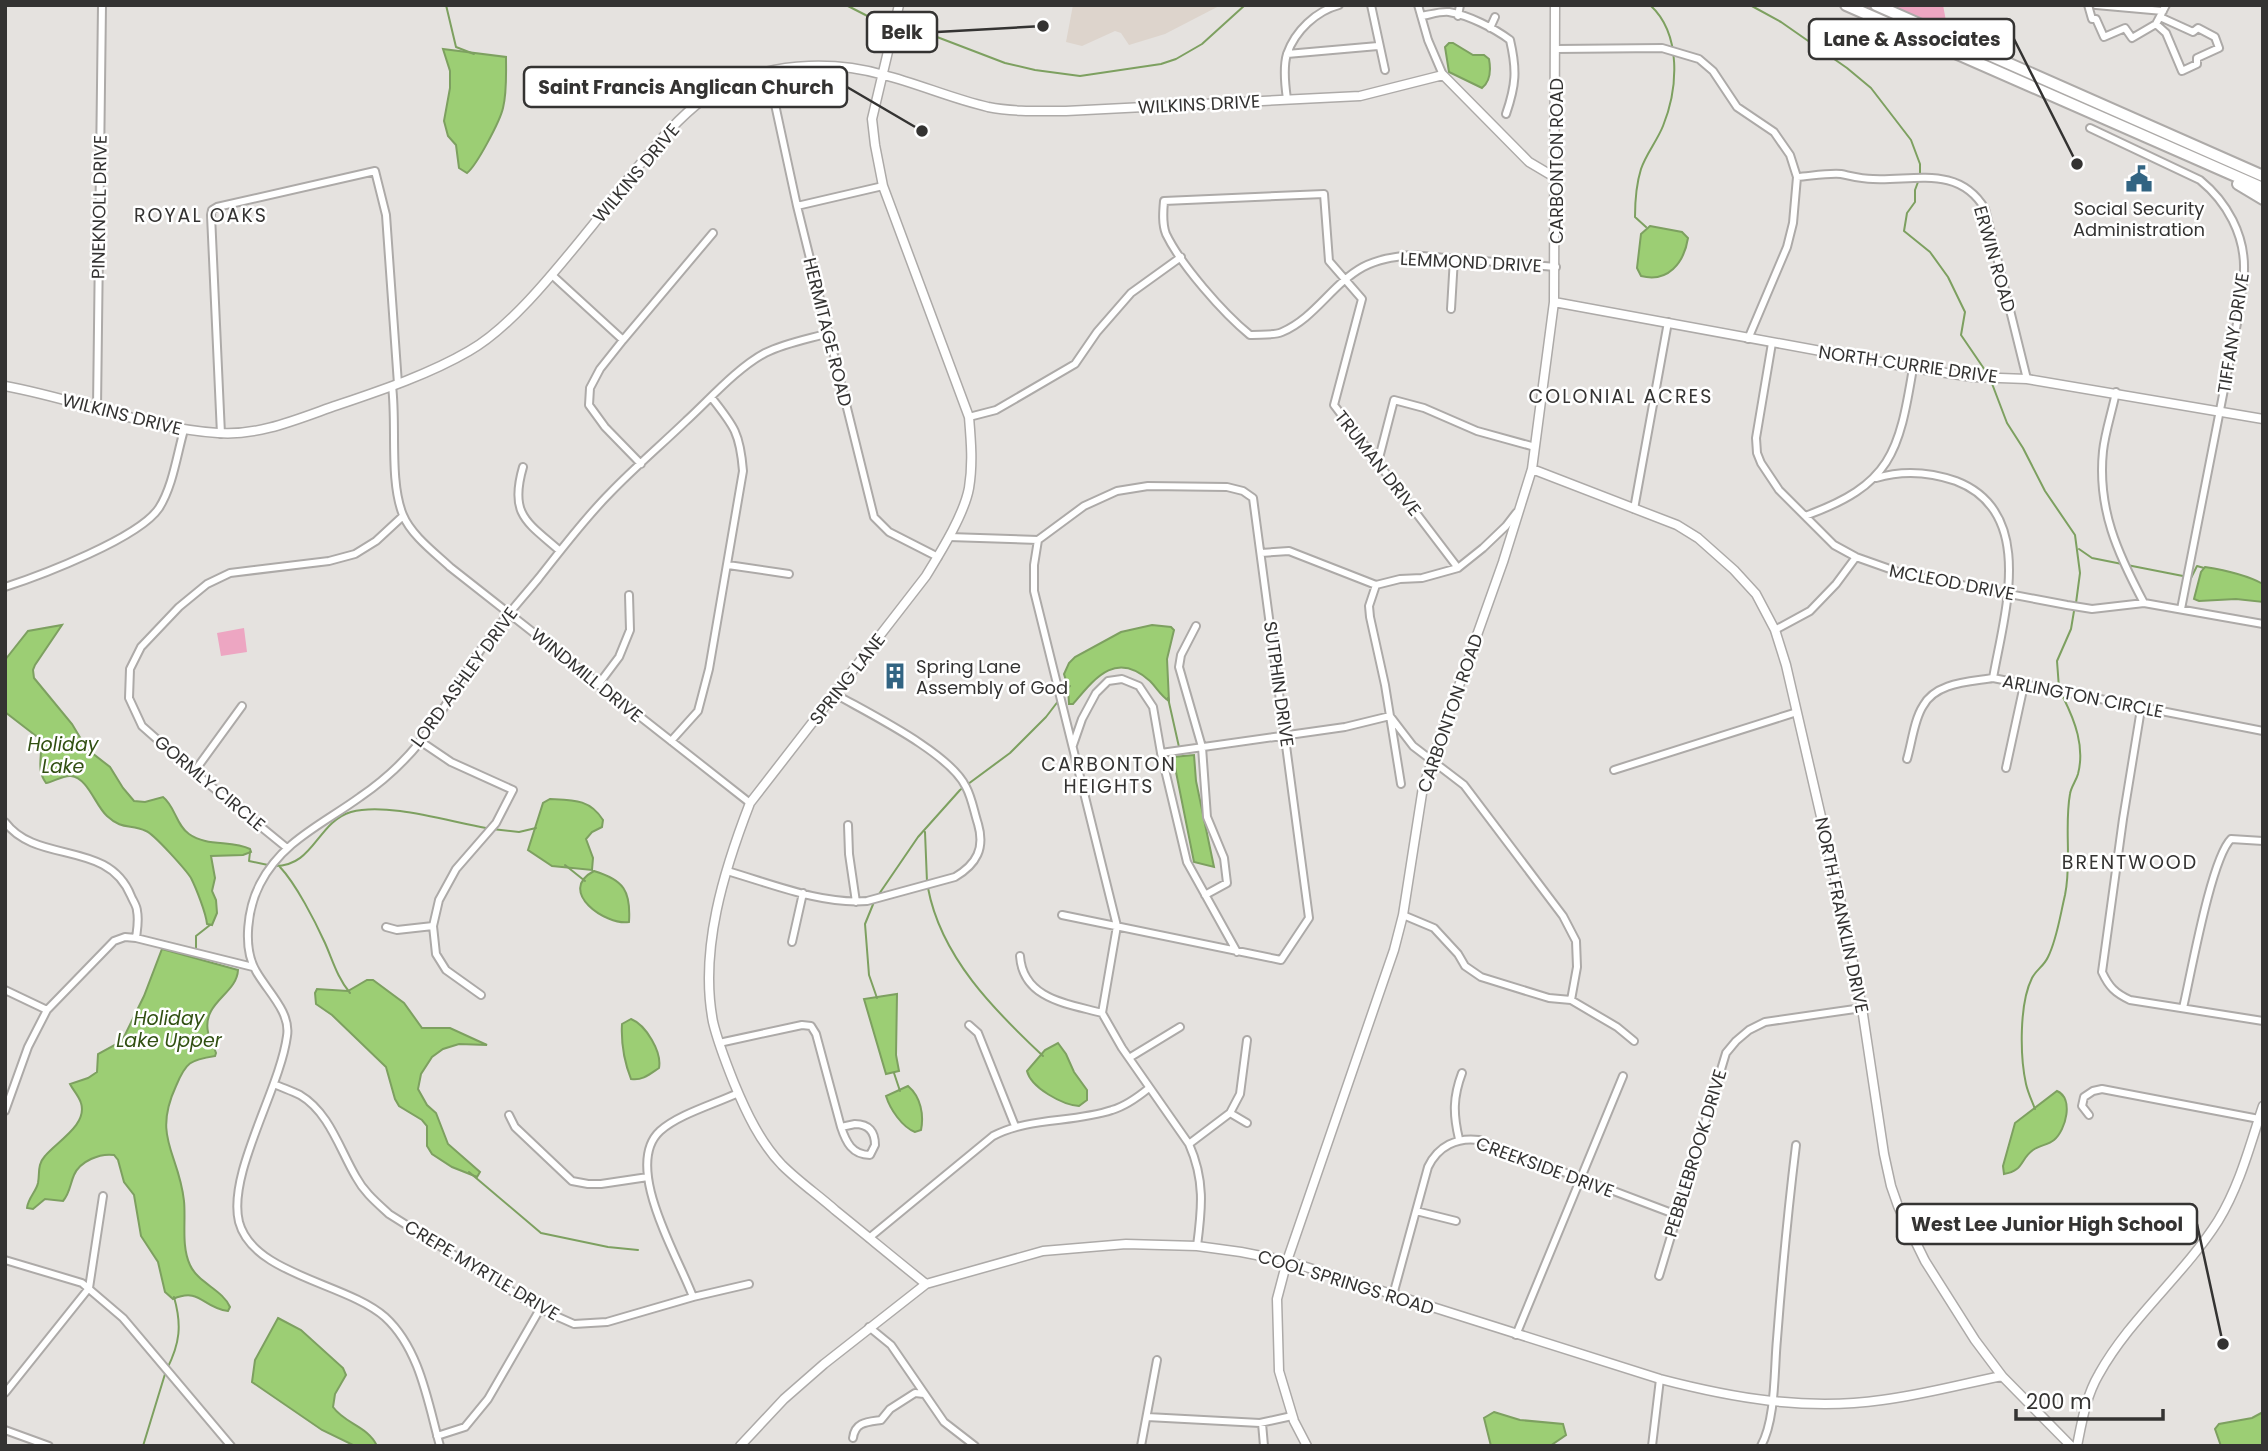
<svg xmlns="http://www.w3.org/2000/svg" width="2268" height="1451" font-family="Poppins,sans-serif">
<rect width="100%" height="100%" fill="#e5e2df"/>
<path fill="#ddd4cc" d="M1073 5H1221L1165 34 1129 45 1121 33 1115 31 1082 46 1066 42Z"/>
<path fill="#eda6c2" d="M1858 5H1943L1951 48Z
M244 628 247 652 221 656 217 633Z"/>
<path fill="#9cce74" stroke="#7da060" stroke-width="2" d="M1449 43H1453L1473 55H1484L1489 59C1491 70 1491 81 1482 88L1449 72 1445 47Z
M443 49 506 57C506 74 507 92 503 108 500 121 477 165 467 173L459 168 456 145 448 136 444 121 450 88V71Z
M1650 226 1682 232 1688 238C1684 263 1668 283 1641 276L1637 268 1641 234Z
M2205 567C2224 570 2245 574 2263 584V602L2236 599 2199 601 2194 599 2201 572Z
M62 625 35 665 33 670 34 678 72 724 87 749 110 767 123 788 134 801 145 802 163 797C175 806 176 825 189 834 207 847 232 840 250 849L251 852 243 855 211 856 215 878 212 891 216 900 217 913 212 925 207 924C206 913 196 888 191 878 186 870 154 834 146 831 130 824 122 830 107 816 95 805 88 778 71 776 63 775 53 782 46 783 35 768 44 754 40 739L5 712V660L28 631Z
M1152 625 1171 627 1174 630 1167 659 1169 701C1161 696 1157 688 1150 681 1116 650 1095 678 1073 704H1069L1068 687 1064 674 1069 663 1075 657 1121 632Z
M1194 755 1196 781 1214 867 1194 862 1173 757Z
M550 799C573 800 590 799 603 820L602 827 592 832 586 839 593 858 592 870 552 866 528 850 543 803Z
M594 871C624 880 631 891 629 922 606 926 556 891 594 871Z
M162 949 238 970C237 994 202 1002 208 1032 209 1040 214 1046 216 1053L215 1056C190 1060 186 1062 176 1086 152 1138 179 1153 184 1201 186 1221 181 1246 190 1265 198 1283 223 1290 230 1307L228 1311C202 1308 201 1287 173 1299L165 1292 158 1262 141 1236 134 1195 124 1182 118 1160 114 1155C100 1153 80 1161 74 1175 70 1184 70 1193 63 1201L45 1199 33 1209 27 1208C28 1198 36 1192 38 1183 40 1172 37 1165 45 1156 56 1142 88 1125 81 1103 79 1096 73 1090 70 1084L88 1078 97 1072 98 1054 122 1041 144 996Z
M367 980H373L404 1003 422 1028H450L487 1045 459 1044 443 1049 432 1057 421 1074 418 1089 427 1105 436 1113 448 1144 480 1172 477 1177 452 1167 432 1154 427 1146V1126L422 1120 399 1106 395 1099 386 1067 332 1015 316 1004 315 993 317 989 348 991Z
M897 994 896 1055 899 1071 886 1074 864 999Z
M631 1019C646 1025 662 1052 659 1068 650 1074 642 1081 631 1079 624 1061 621 1042 622 1024Z
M1058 1043 1066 1054 1074 1072 1087 1090V1100L1079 1106C1063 1105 1031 1088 1027 1071L1045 1050Z
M908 1086C921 1097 924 1115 921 1130L915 1132C902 1127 890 1109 886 1096Z
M2057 1091C2074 1098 2066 1130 2054 1140 2048 1145 2040 1145 2033 1150 2020 1159 2024 1171 2004 1174L2003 1166 2015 1123Z
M278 1318 301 1330 343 1368 346 1375 335 1394 333 1407C345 1424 368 1426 377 1446H355L322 1430 252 1382 255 1360Z
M1494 1412 1520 1420 1563 1424 1566 1435 1550 1446H1491L1484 1418Z
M2263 1412V1446H2221L2215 1429 2219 1424 2252 1418Z"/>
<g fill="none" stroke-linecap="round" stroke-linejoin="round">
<path stroke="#7da060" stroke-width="2" d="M446 5 456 47 474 54
M846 5 885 25
M1750 5 1781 22 1847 68 1871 88 1911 140 1920 164V176
M899 29 937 37 1005 63 1035 70 1080 76 1161 64 1176 59 1202 44 1245 5
M1918 182 1915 190V202L1907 213 1904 231 1930 252 1948 277 1965 312 1961 335 1989 376
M1646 227 1635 217C1635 200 1636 185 1641 169 1646 154 1657 141 1663 126 1678 89 1682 34 1650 5
M1991 381 2007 423 2023 448 2045 491 2075 535 2080 573 2076 603
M2079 549 2092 558 2122 564
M2127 565 2183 576
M2189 578H2191L2197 566 2204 568
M2059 688 2057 661 2071 629 2074 611
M1063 695 1070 686
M1168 698 1179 747
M492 829 519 832 536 828
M925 832 927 882
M250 852 249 861 268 865
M565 865 585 881
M274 866C314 867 317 822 351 812 387 802 450 822 486 828
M280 867C296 884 315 921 325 943 333 961 337 977 350 993
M928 888C941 957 994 1010 1043 1056
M877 897 918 837 960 790 1010 753 1046 717 1059 700
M874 902 865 924 869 975 877 998
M196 951V936L210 925
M894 1073 900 1091
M2035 1109C2032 1101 2028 1093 2026 1084 2020 1057 2019 1004 2032 978 2036 970 2044 966 2048 957 2057 939 2060 916 2065 895 2072 862 2064 827 2070 794 2071 787 2076 781 2078 774 2085 747 2075 721 2063 697
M469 1172 541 1233 608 1247 638 1250
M167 1369C180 1343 182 1325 174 1297
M143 1446 165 1374"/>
<g stroke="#adaaa8" stroke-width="10">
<path id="street" d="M1371 5 1385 70
M1418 5 1428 40 1443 75
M2088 5 2092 19H2096L2104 37 2125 28 2132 38 2156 24 2166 5
M2096 5 2163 11
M1421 16C1429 15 1440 11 1449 12 1468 15 1494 28 1510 40 1517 70 1516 85 1506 114
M1458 16 1460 5
M2156 24 2166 33 2182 71 2197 64V58L2219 48 2215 37 2198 28 2193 32 2160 17
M1490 28 1495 17
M1556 49 1662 48 1699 59 1713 71 1737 107 1774 132 1790 155 1797 177 1793 223 1787 247 1748 339
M1287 54 1378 46
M768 72 797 206 874 517 889 532 938 557
M1287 99C1285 85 1283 67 1287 54 1295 31 1316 11 1339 5
M2090 128 2200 180C2227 202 2245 235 2244 270 2244 284 2240 299 2239 313L2181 609
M1797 177C1811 176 1827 173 1841 174 1851 176 1862 179 1873 179 1914 181 1959 165 1985 209L2027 379
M797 206 883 186
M552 275 623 340
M1451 309 1454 258
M1772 343 1756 438 1757 453 1761 463 1779 490 1834 545 1856 557 1904 574 2067 605 2092 609 2144 603 2263 624
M392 386C397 424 389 481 403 515 411 535 435 553 450 567L750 803
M2116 392C2112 412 2105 432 2103 451 2097 509 2118 554 2144 603
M97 408 102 5
M969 417 996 410 1075 364 1097 332 1131 293 1181 257
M221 434 211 215 212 210 217 207 375 171 386 215 398 384
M1378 462 1394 400 1424 408 1477 431 1535 447
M641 464 605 427 589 405 590 388 600 369 623 340 713 233
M523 467C509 515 527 522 560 551
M1876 478C1903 470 1930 472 1956 481 2037 512 2004 615 1993 678
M1634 509 1668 322
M1805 516C1891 485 1899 453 1913 368
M949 537 1038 540 1084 506 1117 491 1148 486 1227 487 1243 491 1253 498 1309 918 1281 960 1062 915
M1038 540 1034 565V591L1117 926 1102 1013 1122 1048 1189 1144C1205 1180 1202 1208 1197 1246
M1261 553 1289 551 1376 585 1400 579 1422 578 1458 568 1483 548 1506 526 1516 513
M728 565 789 574
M1458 568 1334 405 1362 299 1329 261 1324 194 1164 201C1163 212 1162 224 1166 234 1181 265 1223 313 1250 335 1260 334 1273 336 1282 332 1315 318 1332 284 1363 267 1378 259 1394 257 1410 255L1556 267
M1376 585 1369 606 1370 617 1385 685 1401 784
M5 587C42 575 139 538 159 508 173 486 177 454 184 430
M1196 626 1181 655 1179 667 1202 747 1207 817 1224 858 1227 883 1205 895
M1775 630 1810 611 1836 584 1856 557
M598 685 619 657 630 630 629 595
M2141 709 2123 819 2102 972C2109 987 2115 993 2130 1000L2263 1021
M420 741 451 762 513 790 496 823 456 869 439 900 433 926 436 954 446 970 481 995
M671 741 698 711 709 669 743 471C740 433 734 426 711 397
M1073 745 1082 719 1096 693 1108 681 1122 679 1139 686 1153 707 1161 753 1187 862 1237 952
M1161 753 1345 727 1390 716 1413 746 1464 785 1563 916 1576 941 1577 967 1571 1000
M1907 759C1912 742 1914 720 1923 706 1936 682 1970 682 1993 678L2263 731
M2006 768 2024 685
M1614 770 1797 712
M194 772 242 706
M5 822C37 865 108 839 131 896 133 901 137 906 137 911 139 920 137 930 136 938
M848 825 849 854 856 902
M287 848 194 772 142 726 129 698 130 669 141 647 179 607 207 584 230 573 329 561 355 554 376 541 403 516
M727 871C769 883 822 905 867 901L955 877C977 864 985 848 978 824 974 812 972 798 966 787 950 753 870 714 835 694
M1403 915 1434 928 1458 954 1465 966 1481 977 1549 998 1571 1000 1617 1027 1634 1041
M386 927 397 930 433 926
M792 942 803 893
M1020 956C1023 1000 1070 1004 1102 1013
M5 990 47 1010
M2183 1008C2191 974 2211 859 2231 839L2263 841
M969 1025 978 1033 1015 1126
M719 1043 802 1025 811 1026 816 1034 841 1127
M1129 1058 1180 1027
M274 1084C283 1088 292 1091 300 1095 329 1112 340 1150 356 1177 364 1192 376 1202 389 1214L540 1309 574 1324 607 1322 693 1297 749 1284
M5 1111 28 1047 47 1010 114 941 125 937 136 938 253 967
M1230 1113 1247 1123
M509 1115 515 1127 572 1181 588 1184H601L648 1177
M2089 1115 2082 1106 2084 1097 2093 1091 2102 1089 2259 1119
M855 1124C869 1124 875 1132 875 1145L870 1155C852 1155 846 1142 841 1127Z
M1459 1139C1453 1114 1453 1097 1462 1073
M1189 1144 1230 1113 1240 1094 1247 1040
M1416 1211 1456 1221
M869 1238 993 1136C1029 1117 1073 1123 1112 1110 1126 1106 1138 1097 1149 1088
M5 1260 82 1283 123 1318 231 1446
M1659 1276 1726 1053 1736 1041 1749 1030 1765 1022 1862 1008
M1393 1295 1428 1167C1438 1146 1457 1137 1479 1140L1677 1215
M693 1297C679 1258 622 1166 660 1131 679 1114 715 1104 738 1093
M869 1327 891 1345 944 1422 975 1446
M1516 1335 1623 1076
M5 1393 89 1288 103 1196
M1147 1417 1260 1423 1292 1416
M1262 1423 1264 1446
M5 1430 49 1446
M437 1436 465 1427 488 1399 540 1309
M853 1438C855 1422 867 1422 881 1420L890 1409 915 1393 924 1394
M440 1446C428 1403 420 1349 385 1317 347 1283 253 1275 239 1222 227 1174 280 1089 287 1036 291 1012 267 991 256 971 242 947 248 907 260 884 282 841 323 824 360 797 382 782 403 763 420 742 443 713 460 679 482 648 499 624 519 602 538 579 561 550 584 519 610 493 634 468 661 445 686 421 709 400 737 368 765 353 785 343 808 339 829 333
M1141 1446 1157 1360
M1652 1446 1660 1379
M1761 1446C1776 1419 1774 1370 1777 1339 1782 1274 1788 1210 1796 1145"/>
</g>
<g stroke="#adaaa8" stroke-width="11">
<path id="secondary" d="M899 5 872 119 875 145 883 186 969 417C971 441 973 464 969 488 964 515 940 553 926 576L750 803C724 870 699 950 713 1022 718 1043 726 1063 734 1083 746 1112 760 1142 782 1165 798 1181 818 1195 835 1210 866 1235 896 1260 926 1284
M1554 302 1913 368 1973 377 2027 379 2263 419
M5 386C76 399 146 428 218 433 256 436 293 421 329 408 376 392 426 376 469 351 512 327 560 265 592 226 628 181 680 102 735 81 782 63 835 61 884 75 919 84 953 99 988 107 1013 112 1040 111 1066 111L1360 96 1443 75 1529 162 1556 178
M1532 469 1677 525 1698 538 1734 570 1756 594 1775 630 1786 665 1843 912 1862 1008 1884 1154 1891 1186 1898 1206 1925 1261 1975 1340 2002 1376 2071 1446
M740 1446 784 1399 824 1364 926 1284 1043 1251 1126 1244 1197 1246 1241 1252 1287 1261 1660 1379C1733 1398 1806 1411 1882 1400 1922 1395 1962 1384 2002 1376
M1307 1446 1294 1421 1279 1371 1277 1299 1287 1261 1394 950 1403 915 1423 787 1503 562 1532 469 1554 302 1555 5
M2077 1446C2082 1421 2086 1396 2099 1374 2130 1318 2183 1276 2218 1221 2240 1185 2250 1145 2263 1106"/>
</g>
<g stroke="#adaaa8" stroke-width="14">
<path id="highway" d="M1846 5 2263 188
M1876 5 2263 176
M2238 184 2263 199"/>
</g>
<use href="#street" stroke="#fff" stroke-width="6"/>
<use href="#secondary" stroke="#fff" stroke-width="8"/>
<use href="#highway" stroke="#fff" stroke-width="10"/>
</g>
<defs>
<g id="civic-bare" transform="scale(2.1)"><path d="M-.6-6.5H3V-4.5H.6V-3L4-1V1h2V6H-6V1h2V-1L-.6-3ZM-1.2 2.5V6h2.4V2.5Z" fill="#326482" stroke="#fff" stroke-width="2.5" paint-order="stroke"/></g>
<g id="building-bare" transform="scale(2.1)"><path d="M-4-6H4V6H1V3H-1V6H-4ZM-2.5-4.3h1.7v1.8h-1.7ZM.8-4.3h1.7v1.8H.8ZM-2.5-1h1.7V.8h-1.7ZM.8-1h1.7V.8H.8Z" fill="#326482" stroke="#fff" stroke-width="2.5" paint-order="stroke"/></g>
</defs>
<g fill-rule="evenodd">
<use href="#civic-bare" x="2139" y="179"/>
<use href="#building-bare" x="895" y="676"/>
</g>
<g text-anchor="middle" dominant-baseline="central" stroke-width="5" stroke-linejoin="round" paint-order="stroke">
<g font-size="18" fill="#343332" stroke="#fff">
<text transform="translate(1199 104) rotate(-3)">WILKINS DRIVE</text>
<text transform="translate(1556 161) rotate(-90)">CARBONTON ROAD</text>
<text transform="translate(636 173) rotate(-50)">WILKINS DRIVE</text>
<text transform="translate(99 207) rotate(-89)">PINEKNOLL DRIVE</text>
<text transform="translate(1995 259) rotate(74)">ERWIN ROAD</text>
<text transform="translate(1471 262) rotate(3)">LEMMOND DRIVE</text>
<text transform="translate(828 332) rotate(76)">HERMITAGE ROAD</text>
<text transform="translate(2233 333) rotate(-81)">TIFFANY DRIVE</text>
<text transform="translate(1908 364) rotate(8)">NORTH CURRIE DRIVE</text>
<text transform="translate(122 414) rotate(14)">WILKINS DRIVE</text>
<text transform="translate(1378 463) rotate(52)">TRUMAN DRIVE</text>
<text transform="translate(1952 582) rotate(11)">MCLEOD DRIVE</text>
<text transform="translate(587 675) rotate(39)">WINDMILL DRIVE</text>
<text transform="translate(464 677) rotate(-54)">LORD ASHLEY DRIVE</text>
<text transform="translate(847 679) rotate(-52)">SPRING LANE</text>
<text transform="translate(1279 684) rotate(82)">SUTPHIN DRIVE</text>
<text transform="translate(2083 696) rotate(11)">ARLINGTON CIRCLE</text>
<text transform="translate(1450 713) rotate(-71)">CARBONTON ROAD</text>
<text transform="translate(210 783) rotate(40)">GORMLY CIRCLE</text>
<text transform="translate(1842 915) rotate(78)">NORTH FRANKLIN DRIVE</text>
<text transform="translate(1695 1153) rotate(-73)">PEBBLEBROOK DRIVE</text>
<text transform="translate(1545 1167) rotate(20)">CREEKSIDE DRIVE</text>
<text transform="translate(482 1270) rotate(31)">CREPE MYRTLE DRIVE</text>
<text transform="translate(1346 1282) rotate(17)">COOL SPRINGS ROAD</text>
</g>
<g font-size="18" fill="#343332" stroke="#fff">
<text x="2139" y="208">Social Security<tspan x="2139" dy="21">Administration</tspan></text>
<text x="916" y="666" text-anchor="start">Spring Lane<tspan x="916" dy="21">Assembly of God</tspan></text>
</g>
<g font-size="19" letter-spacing="2" fill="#343332" stroke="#fff">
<text x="201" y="215">ROYAL OAKS</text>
<text x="1621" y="396">COLONIAL ACRES</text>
<text x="1109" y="764">CARBONTON<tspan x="1109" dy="22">HEIGHTS</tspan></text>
<text x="2130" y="862">BRENTWOOD</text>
</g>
<g font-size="19" font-style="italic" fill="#315012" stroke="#fff">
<text x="63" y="744">Holiday<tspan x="63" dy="22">Lake</tspan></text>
<text x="169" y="1018">Holiday<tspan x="169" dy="22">Lake Upper</tspan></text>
</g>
</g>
<path fill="none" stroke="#343332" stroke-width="2.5" d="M1043 26L937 32M2077 164L2014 39M922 131L847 87M2223 1344L2197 1224"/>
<g fill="#343332" stroke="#fff" stroke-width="2.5">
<circle cx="1043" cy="26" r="7"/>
<circle cx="2077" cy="164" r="7"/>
<circle cx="922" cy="131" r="7"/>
<circle cx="2223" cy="1344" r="7"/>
</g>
<g fill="#fff" stroke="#343332" stroke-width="2.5">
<rect x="867" y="12" width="70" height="40" rx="7"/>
<rect x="1809" y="19" width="205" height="40" rx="7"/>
<rect x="524" y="67" width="323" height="40" rx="7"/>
<rect x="1897" y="1204" width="300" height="40" rx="7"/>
</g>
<g font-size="19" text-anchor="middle" font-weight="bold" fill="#343332">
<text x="902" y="39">Belk</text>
<text x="1912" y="46">Lane &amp; Associates</text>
<text x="686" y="94">Saint Francis Anglican Church</text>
<text x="2047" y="1231">West Lee Junior High School</text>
</g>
<rect width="2268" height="1451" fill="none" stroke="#343332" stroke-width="14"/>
<path d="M2016 1409v10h147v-10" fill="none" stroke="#343332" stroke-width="3.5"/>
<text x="2026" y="1409" font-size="21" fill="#343332" stroke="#ffffff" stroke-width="5" paint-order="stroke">200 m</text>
</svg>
